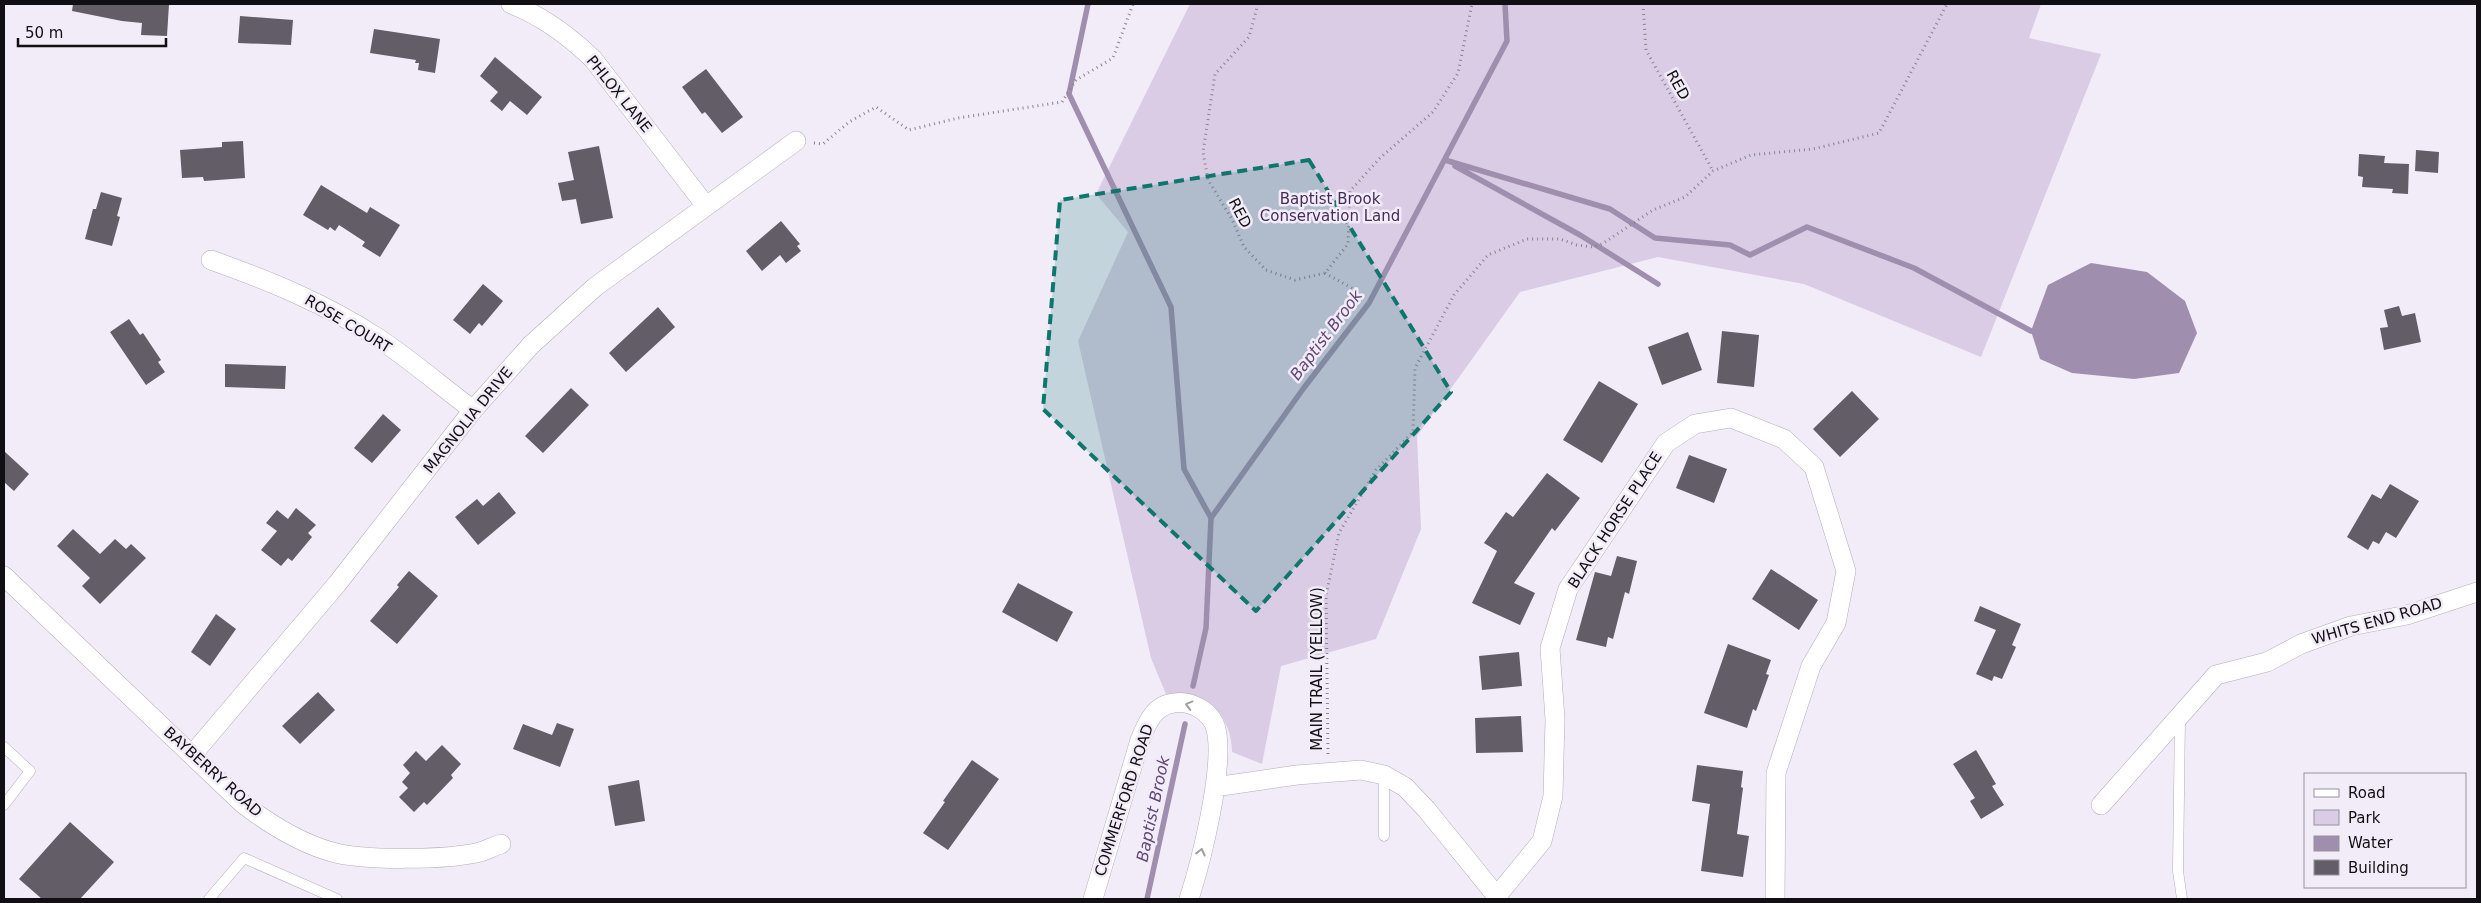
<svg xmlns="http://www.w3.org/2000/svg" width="2481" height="903" font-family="'DejaVu Sans',sans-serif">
<rect width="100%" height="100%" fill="#f2ebf8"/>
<path fill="#d9cce4" d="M1190 4H2041L2029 38 2101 54 1981 357 1804 284 1658 257 1520 292 1417 436 1421 529 1376 639 1281 666 1262 764 1232 752C1232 715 1204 688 1166 694L1151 658 1078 341 1128 232 1096 194Z"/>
<path fill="#9f8ead" d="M2091 263 2147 272 2185 301 2197 333 2179 373 2134 379 2072 373 2040 359 2031 331 2048 285Z"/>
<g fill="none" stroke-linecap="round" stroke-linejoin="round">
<path stroke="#9f8ead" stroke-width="5.5" d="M1088 4 1069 94 1171 307 1184 469 1211 518
M1445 160 1610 209 1655 238 1730 245 1750 255 1807 227 1914 268 2031 331
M1455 166 1580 235 1658 284
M1193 686 1206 628 1211 518 1303 389 1369 303 1507 41 1505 4
M1147 899 1185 724"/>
</g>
<path fill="#635d68" d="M73 4H169L167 36 141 35 142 23 122 21 72 11Z
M240 16 293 20 291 45 238 43Z
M374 29 440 39 435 73 418 70 419 63H415L416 60 370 53Z
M495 57 542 97 527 115 510 101 502 111 490 101 498 92 480 76Z
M706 69 743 117 722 133 705 112 702 114 682 87Z
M243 141 245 178 204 181 203 177 182 178 180 150 222 147V142Z
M599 146 613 218 581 224 576 199 562 201 558 183 574 180 568 152Z
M2416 150 2439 152 2438 173 2415 171Z
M2359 154 2385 156 2384 163 2409 164 2408 194 2392 193 2393 189 2362 187 2363 177 2358 176Z
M321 185 367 213 370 207 400 225 380 257 362 246 365 242 339 225 335 231 330 227 328 230 303 215Z
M101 192 122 198 117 216 120 217 112 246 85 239 93 209H96Z
M781 221 800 244 797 246 801 251 786 263 780 255 762 271 746 251Z
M483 284 503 301 482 326 479 323 470 334 453 320Z
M2399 306 2402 316 2415 313 2421 342 2384 350 2380 328 2388 327 2384 310Z
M658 307 675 327 626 372 609 353Z
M129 319 140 335 143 333 161 360 158 362 165 372 146 385 110 332Z
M1722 331 1759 335 1754 387 1717 383Z
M1688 332 1702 370 1662 385 1648 347Z
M225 364 286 366 285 389 225 387Z
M1599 381 1638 404 1602 463 1563 440Z
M571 388 589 405 543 453 525 436Z
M1852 391 1879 419 1840 457 1813 429Z
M383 414 401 430 372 463 354 448Z
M4 451 29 474 14 491 4 482Z
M1689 455 1727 469 1714 503 1676 488Z
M1547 473 1580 498 1555 531 1552 528 1514 583 1535 593 1520 625 1472 603 1497 551 1484 543 1506 512 1513 517Z
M2390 484 2419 501 2396 538 2386 532 2379 544 2373 541 2368 550 2347 537 2372 494 2381 499Z
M499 492 516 513 478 545 455 517 477 499 483 506Z
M296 508 316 525 308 533 312 537 292 561 288 558 281 566 261 550 277 531 266 523 277 510 288 519Z
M73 529 100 554 115 539 126 549 131 544 146 558 100 604 82 586 90 578 57 546Z
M1617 556 1637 561 1629 594 1625 592 1613 639 1608 637 1606 647 1576 640 1595 572 1611 576Z
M1771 569 1818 600 1799 630 1752 599Z
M409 571 438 596 397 644 370 621 399 587 397 585Z
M1018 583 1073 612 1057 642 1002 612Z
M1980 606 2021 624 2012 645 2016 647 2002 679 1994 676 1992 681 1976 674 1996 630 1974 621Z
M216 614 236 629 210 666 191 652Z
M1728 644 1771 660 1766 674 1769 675 1756 711 1753 709 1747 728 1704 713Z
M1519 652 1522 686 1482 690 1479 656Z
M318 692 335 710 300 744 282 726Z
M1521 716 1523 752 1476 753 1475 718Z
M557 723 574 729 560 767 513 749 523 724 552 735Z
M442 745 461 764 451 775 453 778 427 805 424 802 414 812 399 797 408 788 402 782 410 773 403 765 416 751 426 761Z
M1976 750 1996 784 1992 786 2004 805 1981 819 1970 801 1975 798 1953 764Z
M972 760 999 779 948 850 923 833 945 802 943 801Z
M1697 765 1743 771 1741 787 1743 788 1737 834 1749 836 1743 877 1701 871 1710 804 1692 801Z
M639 780 645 821 615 826 608 786Z
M70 822 114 862 80 899H42L19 879Z"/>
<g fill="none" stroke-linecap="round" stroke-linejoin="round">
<g stroke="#b4adb9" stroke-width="11">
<path id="lane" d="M2180 716 2178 871 2182 899
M4 747 30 771 4 805
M1384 775V836
M209 899 244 858 337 899"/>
</g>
<g stroke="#b4adb9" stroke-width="20">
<path id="street" d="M511 4C542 16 569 36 593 59L706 206
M211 260C270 281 326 304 378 338 411 360 441 386 473 410
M4 576 242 803C268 823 300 843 332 852 363 861 448 860 480 852 487 850 494 846 501 844
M192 755 337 584 473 410 531 345 595 287 796 141
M1215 787 1297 775 1361 770 1384 775 1405 787 1426 809 1499 899
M2101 805 2216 675 2267 662 2301 644 2351 626 2407 615 2477 592
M1497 896 1542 841 1553 796 1555 719 1550 648 1568 589 1666 443 1695 424 1731 418 1784 439 1814 467 1846 571 1836 623 1811 666 1776 773 1775 899
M1093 899 1140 740C1147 723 1154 705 1174 703 1191 700 1212 712 1216 729 1225 767 1201 862 1189 899"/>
</g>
<path stroke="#8a858e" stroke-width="3" stroke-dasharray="1 4" stroke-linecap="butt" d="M1258 4 1249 37 1215 74 1203 152 1208 180 1232 219 1244 247 1266 270 1295 280 1325 273 1348 244 1350 191 1380 158 1433 112 1458 73 1472 4
M1643 4 1646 50 1713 171
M814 143 823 144 849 122 876 107 909 130 958 118 1062 102 1076 80 1113 58 1133 4
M1325 273 1357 291
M1328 754 1326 596 1339 533 1376 470 1413 432 1415 368 1454 295 1488 255 1527 239H1560L1577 245 1593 247 1602 244 1653 210 1685 197 1713 171 1751 155 1813 149 1879 133 1947 4"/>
<use href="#lane" stroke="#fff" stroke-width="10"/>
<use href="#street" stroke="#fff" stroke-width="19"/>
</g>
<defs><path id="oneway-chevron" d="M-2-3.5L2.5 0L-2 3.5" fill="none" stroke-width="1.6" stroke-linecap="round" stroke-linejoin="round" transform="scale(1.25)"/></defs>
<g stroke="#a09fa1">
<use href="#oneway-chevron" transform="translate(1189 705) rotate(-165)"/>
<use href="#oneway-chevron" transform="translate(1201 852) rotate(-76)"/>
</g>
<path fill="#0f766e" fill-opacity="0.2" stroke="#0f766e" stroke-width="4" stroke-dasharray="10 6" stroke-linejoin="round" d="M1309 160 1451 392 1256 611 1043 409 1060 200Z"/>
<g text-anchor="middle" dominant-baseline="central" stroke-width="5" stroke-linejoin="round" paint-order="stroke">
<g font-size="15" fill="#110f13" stroke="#f2ebf8">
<text transform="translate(1678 85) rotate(61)">RED</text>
<text transform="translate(619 94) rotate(51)">PHLOX LANE</text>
<text transform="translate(1240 213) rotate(62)">RED</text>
<text transform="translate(348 324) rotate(31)">ROSE COURT</text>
<text transform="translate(468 420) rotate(-51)">MAGNOLIA DRIVE</text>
<text transform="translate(1615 520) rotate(-57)">BLACK HORSE PLACE</text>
<text transform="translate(2377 621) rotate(-16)">WHITS END ROAD</text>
<text transform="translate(1317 669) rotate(-90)">MAIN TRAIL (YELLOW)</text>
<text transform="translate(213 772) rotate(42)">BAYBERRY ROAD</text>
<text transform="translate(1124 800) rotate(-72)">COMMERFORD ROAD</text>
</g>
<g font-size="15" fill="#462d58" stroke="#f2ebf8">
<text x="1330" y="199">Baptist Brook<tspan x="1330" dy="17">Conservation Land</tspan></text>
</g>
<g font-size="16" font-style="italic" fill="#604774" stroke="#f2ebf8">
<text transform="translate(1326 335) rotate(-53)">Baptist Brook</text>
<text transform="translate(1153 809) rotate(-78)">Baptist Brook</text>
</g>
</g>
<rect width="2481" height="903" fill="none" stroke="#110f13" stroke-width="10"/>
<rect x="2304" y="773" width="162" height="115" fill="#f2ebf8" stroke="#98939c"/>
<rect x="2314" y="789" width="25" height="8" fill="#ffffff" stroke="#98939c"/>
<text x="2348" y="798" font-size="15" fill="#110f13">Road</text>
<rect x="2314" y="810" width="25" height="15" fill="#d9cce4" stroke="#98939c"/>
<text x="2348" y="823" font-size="15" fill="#110f13">Park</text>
<rect x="2314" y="836" width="25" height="15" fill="#9f8ead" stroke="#98939c"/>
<text x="2348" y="848" font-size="15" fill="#110f13">Water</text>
<rect x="2314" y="860" width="25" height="15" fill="#635d68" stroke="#98939c"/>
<text x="2348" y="873" font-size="15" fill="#110f13">Building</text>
<path d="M18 38v8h148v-8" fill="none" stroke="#110f13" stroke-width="2.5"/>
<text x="25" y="38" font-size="15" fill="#110f13" stroke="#f2ebf8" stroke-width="4" paint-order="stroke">50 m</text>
</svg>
